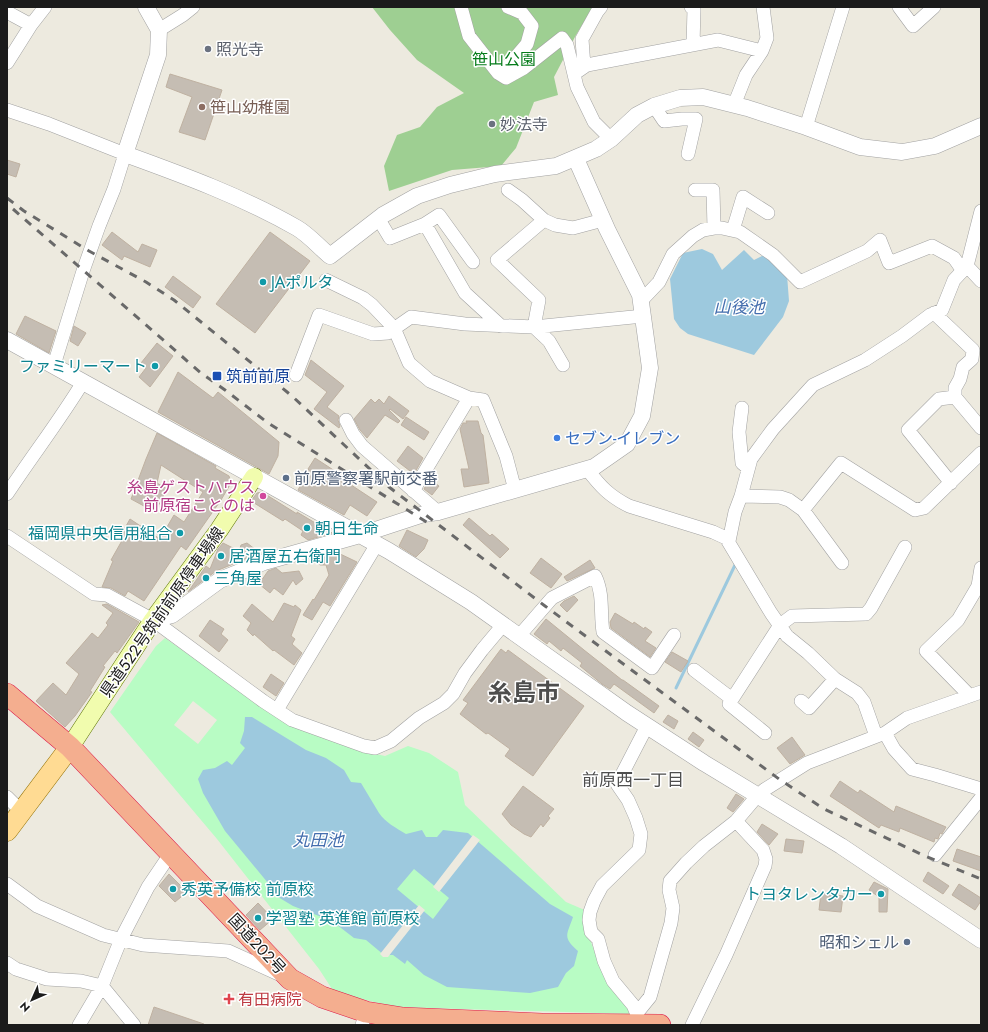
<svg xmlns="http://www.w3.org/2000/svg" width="988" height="1032" font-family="Jost,'Noto Sans JP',sans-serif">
<rect width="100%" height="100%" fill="#edeadf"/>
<path fill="#9ecf92" d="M372 7H593L576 35 554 77 558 95 534 102 516 148 501 166 452 170 389 191 384 166 397 135 420 127 437 107 464 93 417 60 390 30Z"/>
<path fill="#b8fcc4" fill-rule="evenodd" d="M165 638 248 696 367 752 385 756 408 746 429 753 458 772 465 805 566 902 587 911V931L599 964 632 1014 396 1007 344 995 332 989 319 969 217 839 110 712 156 646ZM193 701 217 720 198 744 174 725Z"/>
<path fill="#9dc9de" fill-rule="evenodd" d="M702 249 713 254 722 270 744 250 754 260 766 254 787 275 789 301 783 317 754 355 688 334 680 328 674 319 670 279 683 253Z
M245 717H252L306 750 326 758 344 770 351 782 361 783C367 793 373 803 379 813 385 822 396 828 406 834L422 830 426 837H437L443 830 468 833 550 904 573 917C567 935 562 937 578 951L574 966 566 973 558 987 530 993 447 987 424 975 407 960 405 964 393 955H384L366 940 354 938 332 921 293 906 278 897 268 883 225 831 203 793 198 779 203 770 215 768 227 761 232 765 245 748 240 743 244 731ZM414 869 449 898 433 919 397 889Z"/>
<path fill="#edeadf" d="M473 835 480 840 439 892 433 887Z
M419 905 425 910 388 957H383L380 954Z"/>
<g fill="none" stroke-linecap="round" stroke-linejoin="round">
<path stroke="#9dc9de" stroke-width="3" d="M676 688 736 563"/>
</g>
<path fill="#c5bdb3" stroke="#bfb1a1" d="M170 74 222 90 205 140 179 132 192 97 166 87Z
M7 160 20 164 16 177 7 174Z
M112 232 138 252 142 244 157 250 150 267 124 256 122 260 102 245Z
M270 232 310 261 255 333 216 304Z
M173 276 201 297 193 308 165 287Z
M25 316 56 331 49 353 16 334Z
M74 326 86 333 78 346 70 341Z
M157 343 173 356 150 387 139 377 146 368 141 363Z
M311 360 344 386 327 407 339 416 338 420 340 426 339 428 314 409 327 392 305 375Z
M178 372 213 398 218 392 279 442 278 456 269 474 158 412Z
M389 396 409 411 403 419 390 409 389 410 400 421 398 423 385 415 367 438 360 430 354 419 371 399 375 403 379 399 384 404Z
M406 417 429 432 424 440 401 425Z
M466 421H478L481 433 483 435 489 483 464 487 461 469H469L460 429 463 423H467Z
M157 433 216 466 215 468 229 476 231 483 221 500 186 550 181 546 144 601 128 591 125 596 111 588 102 587 113 561 111 560 124 537 121 535 130 519 160 539 174 515 184 522 203 492 161 465 157 483 167 489 155 512 131 499 146 459Z
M408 446 423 458 414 474 397 461Z
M315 458 341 475 339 477 377 502 367 516 350 505 344 515 298 490 309 470 308 469Z
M429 479 439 486 432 495 424 489Z
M262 492 297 514V512L332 533 308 540 301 535 303 531 285 519 283 521 251 501 257 493Z
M469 518 490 536 492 534 509 549 500 558 463 525Z
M407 530 428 540 424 549 416 557 399 546Z
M223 543 239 551 241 545 247 543 260 553 216 571 188 592 206 566 210 569 218 549Z
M336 552 357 562 330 606 323 602 312 620 303 615 313 599 314 600 329 575 326 565H320L312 558Z
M541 558 562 574 551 588 530 573Z
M590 560 595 568 567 581 564 577Z
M276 568 282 573 299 571 303 579 296 585 293 580 283 595 274 588 270 593 259 584 268 571Z
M574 596 578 600 567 612 560 605 564 601Z
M284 603 294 607 295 605 301 610 291 636 295 639 292 644 302 653 294 665 274 650 273 651 254 634 253 636 247 630 251 623 243 616 252 604 273 622Z
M107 604 139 622 117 653 115 651 103 666 105 667 90 691 92 692 75 716 65 727 36 701 53 683 66 695 79 674 66 663 92 633 98 638 108 625 106 623 113 613 102 605Z
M615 613 633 624 634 622 644 629 645 627 652 632 645 641 656 648 650 657 611 628 610 622Z
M546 619 584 650 622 680H623L659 706 654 713 614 684 610 689 602 684 580 666 582 663 563 648 561 651 549 641 547 644 534 634Z
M210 620 224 629 221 634 228 640 219 652 199 636Z
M501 649 506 653 508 650 584 706 533 776 505 756 510 749 488 733 486 734 460 714 468 703 463 700Z
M672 652 688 661 681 672 665 662Z
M271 674 284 683 276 696 263 687Z
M668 715 678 721 674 729 663 722Z
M693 732 704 740 699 747 688 739Z
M792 737 805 755 790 764 777 748Z
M840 781 858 793 860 790 894 812 896 806 946 827 943 832 942 834 940 833 938 839 935 838 934 842 900 828 899 832 881 825 879 828 830 796Z
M523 786 554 809 548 816 550 818 543 827 541 824 531 837 524 834 511 825 502 814Z
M736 794 744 799 733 812 727 808Z
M762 824 778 834 769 845 757 832Z
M786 839 804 841 802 853 784 851Z
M957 849 981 857V871L953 861Z
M928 872 949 886 943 894 923 881Z
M169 874 187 892 175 902 159 886Z
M874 882 888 889 887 912H879V897L869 890Z
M959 884 981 898V901L975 910 952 895Z
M821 893 843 896 841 912 819 910Z
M258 903 273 919 260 930 246 915Z
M154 1007 204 1024V1025H148Z"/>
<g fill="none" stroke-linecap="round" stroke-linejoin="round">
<g stroke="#a2a2a2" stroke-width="14">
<path id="minor" d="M461 7 469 36 498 73 506 78 524 68 562 38 567 45 577 87 594 122 611 139
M691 7 694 9 693 45
M899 7 913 26 934 7
M7 12 31 25 7 63
M31 25 45 7
M159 30 183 15 193 7
M584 67 582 39 597 12 601 7
M498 73 510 64 527 44 532 26 522 13 508 7
M574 74 587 65 718 40 762 51 767 38 763 7
M734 105 746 75 762 51
M654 106 664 121 682 119H696L688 154
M7 110 49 124 125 154 114 189 99 226 83 271 54 365
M806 127 843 7
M508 190 522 200 544 220 555 225 573 228 603 220
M695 190H713L714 228
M378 218 390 238 425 224 465 293 501 326
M544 220 497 260 539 300 534 327 549 341 563 365
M425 224 439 215 473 262
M733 230 743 197 768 213
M967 266 981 281
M326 280 363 298 372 305 394 328 409 363 430 381 469 398 483 400 506 456 515 490
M641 301 659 282 673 254 693 236 703 230 714 228H722L740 232 773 255 800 282 867 251 880 240 889 263 932 246 954 258 963 271
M934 313 973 350 972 359 963 367 960 379 955 388V397L981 428
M296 375 319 315 373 334 388 333 411 317 465 324 534 327 643 316
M742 408 739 432 742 463 748 468
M346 420 353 434 362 446 438 512
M587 469C600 486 609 496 629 506L713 532 726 538 771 613 787 636 808 653 835 679 857 693 864 702 876 736
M951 483 908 430 939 399 955 397
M413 491 469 398
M7 494C32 456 60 420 83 382
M741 496 780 497 789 500 803 510 841 463 915 510 924 508 981 453
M803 510 842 563
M7 536 94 594 107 595 153 620 263 701 292 720 364 746 375 748 391 741 419 718 444 703 453 694 465 673 482 650 503 625
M729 541 735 512 741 496 751 459 773 429 813 385 865 360 902 336 930 315 942 310 954 280 967 266 981 211
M519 636 552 598 595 576C604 594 600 613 603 632L652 668 674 635
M694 670 732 699
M970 696 926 651 958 620 978 586 981 568
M801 701 809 708 835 679
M277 710 377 544
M765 733 729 704 780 625 792 616 866 614 871 608 905 547
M885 733 894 749 912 769 935 775 981 789
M7 797 22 812
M935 855 981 798
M7 884 37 906 103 935 143 945 228 951 281 975
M7 963 16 969 47 979 81 981 102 986 134 1025
M637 1013 650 997 671 923 673 908 669 890 670 881 686 863 704 846 736 821 753 801 764 790 807 763 885 733 907 718 981 692
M639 1019 633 1005 613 981 604 961 598 939 591 932 589 920 590 912 594 901 602 886 639 850 641 834 636 818 628 800 617 784 647 726
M79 1025 102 986 121 939 148 887 171 853
M362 1025 366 1012
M692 1025 726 955 765 866 766 859 763 850 736 821"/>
</g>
<g stroke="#a2a2a2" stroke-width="17">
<path id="tertiary" d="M146 7 159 30 158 55 125 154C183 175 243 197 297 228 309 235 319 247 330 256L383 215 417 196 450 185 495 174 556 166 596 149 611 139 637 115 654 106 680 98 703 97 747 108 806 127 860 147 902 152 935 146 981 126
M7 340 389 551 471 602 627 713 704 763 841 846 981 940
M153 620 172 615 220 580 264 562 360 535 424 514 438 512 594 467 627 444 642 416 650 368 640 295 607 229 576 159"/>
</g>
<g stroke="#5c7400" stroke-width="19">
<path id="secondary" d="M70 747 153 620 219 530 254 477"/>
</g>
<g stroke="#927000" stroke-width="21">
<path id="primary" d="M7 831 70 747"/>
</g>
<g stroke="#dd1b4a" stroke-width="22">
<path id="trunk" d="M7 694 70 747 290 979 322 997 366 1012 403 1018 542 1024 660 1025"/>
</g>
<use href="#minor" stroke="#fff" stroke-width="13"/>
<use href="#tertiary" stroke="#fff" stroke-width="16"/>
<use href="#secondary" stroke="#f1fcae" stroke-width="18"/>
<use href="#primary" stroke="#ffdb93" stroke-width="20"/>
<use href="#trunk" stroke="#f4ae8f" stroke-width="21"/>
<path stroke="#696969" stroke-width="3" stroke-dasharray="8 8" stroke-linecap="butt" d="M7 198 24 211 89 251 146 282 174 300 292 396 389 487 545 606 779 779 824 809 925 856 981 879
M13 209 201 373 225 390 268 423 428 523"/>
</g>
<g fill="#6b7280" stroke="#fff" stroke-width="1.5">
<circle cx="208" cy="49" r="4"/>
<circle cx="492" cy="124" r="4"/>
</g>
<circle fill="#8d6e63" stroke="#fff" stroke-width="1.5" cx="202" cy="107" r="4"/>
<g fill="#0f9aa8" stroke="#fff" stroke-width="1.5">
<circle cx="263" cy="282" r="4"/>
<circle cx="155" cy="366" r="4"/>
<circle cx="307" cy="528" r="4"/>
<circle cx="180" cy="533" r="4"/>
<circle cx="221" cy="556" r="4"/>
<circle cx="206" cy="578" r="4"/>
<circle cx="173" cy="889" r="4"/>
<circle cx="881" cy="894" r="4"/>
<circle cx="258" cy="918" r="4"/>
</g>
<rect fill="#1a4fb4" stroke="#fff" stroke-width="1.5" x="212" y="371" width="10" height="10" rx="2"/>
<circle fill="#3f7fe0" stroke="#fff" stroke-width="1.5" cx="557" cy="438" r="4"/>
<g fill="#5c6f8a" stroke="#fff" stroke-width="1.5">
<circle cx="286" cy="478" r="4"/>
<circle cx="907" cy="942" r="4"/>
</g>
<circle fill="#d1479c" stroke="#fff" stroke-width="1.5" cx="263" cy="496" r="4"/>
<path fill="#e0444e" stroke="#fff" stroke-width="1.5" d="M227 993h4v4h4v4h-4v4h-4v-4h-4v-4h4z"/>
<g text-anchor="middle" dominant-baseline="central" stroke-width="3" stroke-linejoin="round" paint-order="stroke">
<g font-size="16" fill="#5b616d" stroke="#fff" text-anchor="start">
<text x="216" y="49">照光寺</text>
<text x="500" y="124">妙法寺</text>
</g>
<g font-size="16" fill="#067c1b" stroke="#fff">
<text x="504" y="59">笹山公園</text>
</g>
<g font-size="16" fill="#785e54" stroke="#fff" text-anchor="start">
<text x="210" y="107">笹山幼稚園</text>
</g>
<g font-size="16" fill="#0d838f" stroke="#fff" text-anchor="start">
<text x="271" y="282">JAポルタ</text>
<text x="147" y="366" text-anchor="end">ファミリーマート</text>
<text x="315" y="528">朝日生命</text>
<text x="172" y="533" text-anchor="end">福岡県中央信用組合</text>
<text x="229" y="556">居酒屋五右衛門</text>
<text x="214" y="578">三角屋</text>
<text x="181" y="889">秀英予備校 前原校</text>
<text x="873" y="894" text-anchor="end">トヨタレンタカー</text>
<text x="266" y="918">学習塾 英進館 前原校</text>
</g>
<g font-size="16" fill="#164399" stroke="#fff" text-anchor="start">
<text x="226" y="376">筑前前原</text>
</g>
<g font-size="16" fill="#366cbe" stroke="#fff" text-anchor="start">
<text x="565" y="438">セブン-イレブン</text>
</g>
<g font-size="16" fill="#4e5e75" stroke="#fff" text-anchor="start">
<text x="294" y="478">前原警察署駅前交番</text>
<text x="899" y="942" text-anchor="end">昭和シェル</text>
</g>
<g font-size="16" fill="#b23c85" stroke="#fff" text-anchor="end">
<text x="255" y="487">糸島ゲストハウス<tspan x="255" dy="18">前原宿ことのは</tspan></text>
</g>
<g font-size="16" fill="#1b1b1b" stroke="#fff">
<text transform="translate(162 612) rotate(-55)">県道522号筑前前原停車場線</text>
<text transform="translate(257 944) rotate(47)">国道202号</text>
</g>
<g font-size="16" fill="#be3a42" stroke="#fff" text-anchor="start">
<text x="238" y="999">有田病院</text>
</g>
<g font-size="17" font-style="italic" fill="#446eae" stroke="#fff">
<text x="739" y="307">山後池</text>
<text x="318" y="840">丸田池</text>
</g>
<g font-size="17" fill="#4e4e4e" stroke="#fff">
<text x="633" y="780">前原西一丁目</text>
</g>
<g font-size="24" font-weight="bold" fill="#4e4e4e" stroke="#fff">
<text x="524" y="692">糸島市</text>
</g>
</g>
<rect width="988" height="1032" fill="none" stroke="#1b1b1b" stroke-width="16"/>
<g transform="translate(32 1000) rotate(225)" stroke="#ffffff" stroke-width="3" paint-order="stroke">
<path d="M0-3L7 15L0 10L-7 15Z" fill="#1b1b1b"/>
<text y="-6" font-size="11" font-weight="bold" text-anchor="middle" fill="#1b1b1b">N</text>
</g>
</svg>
